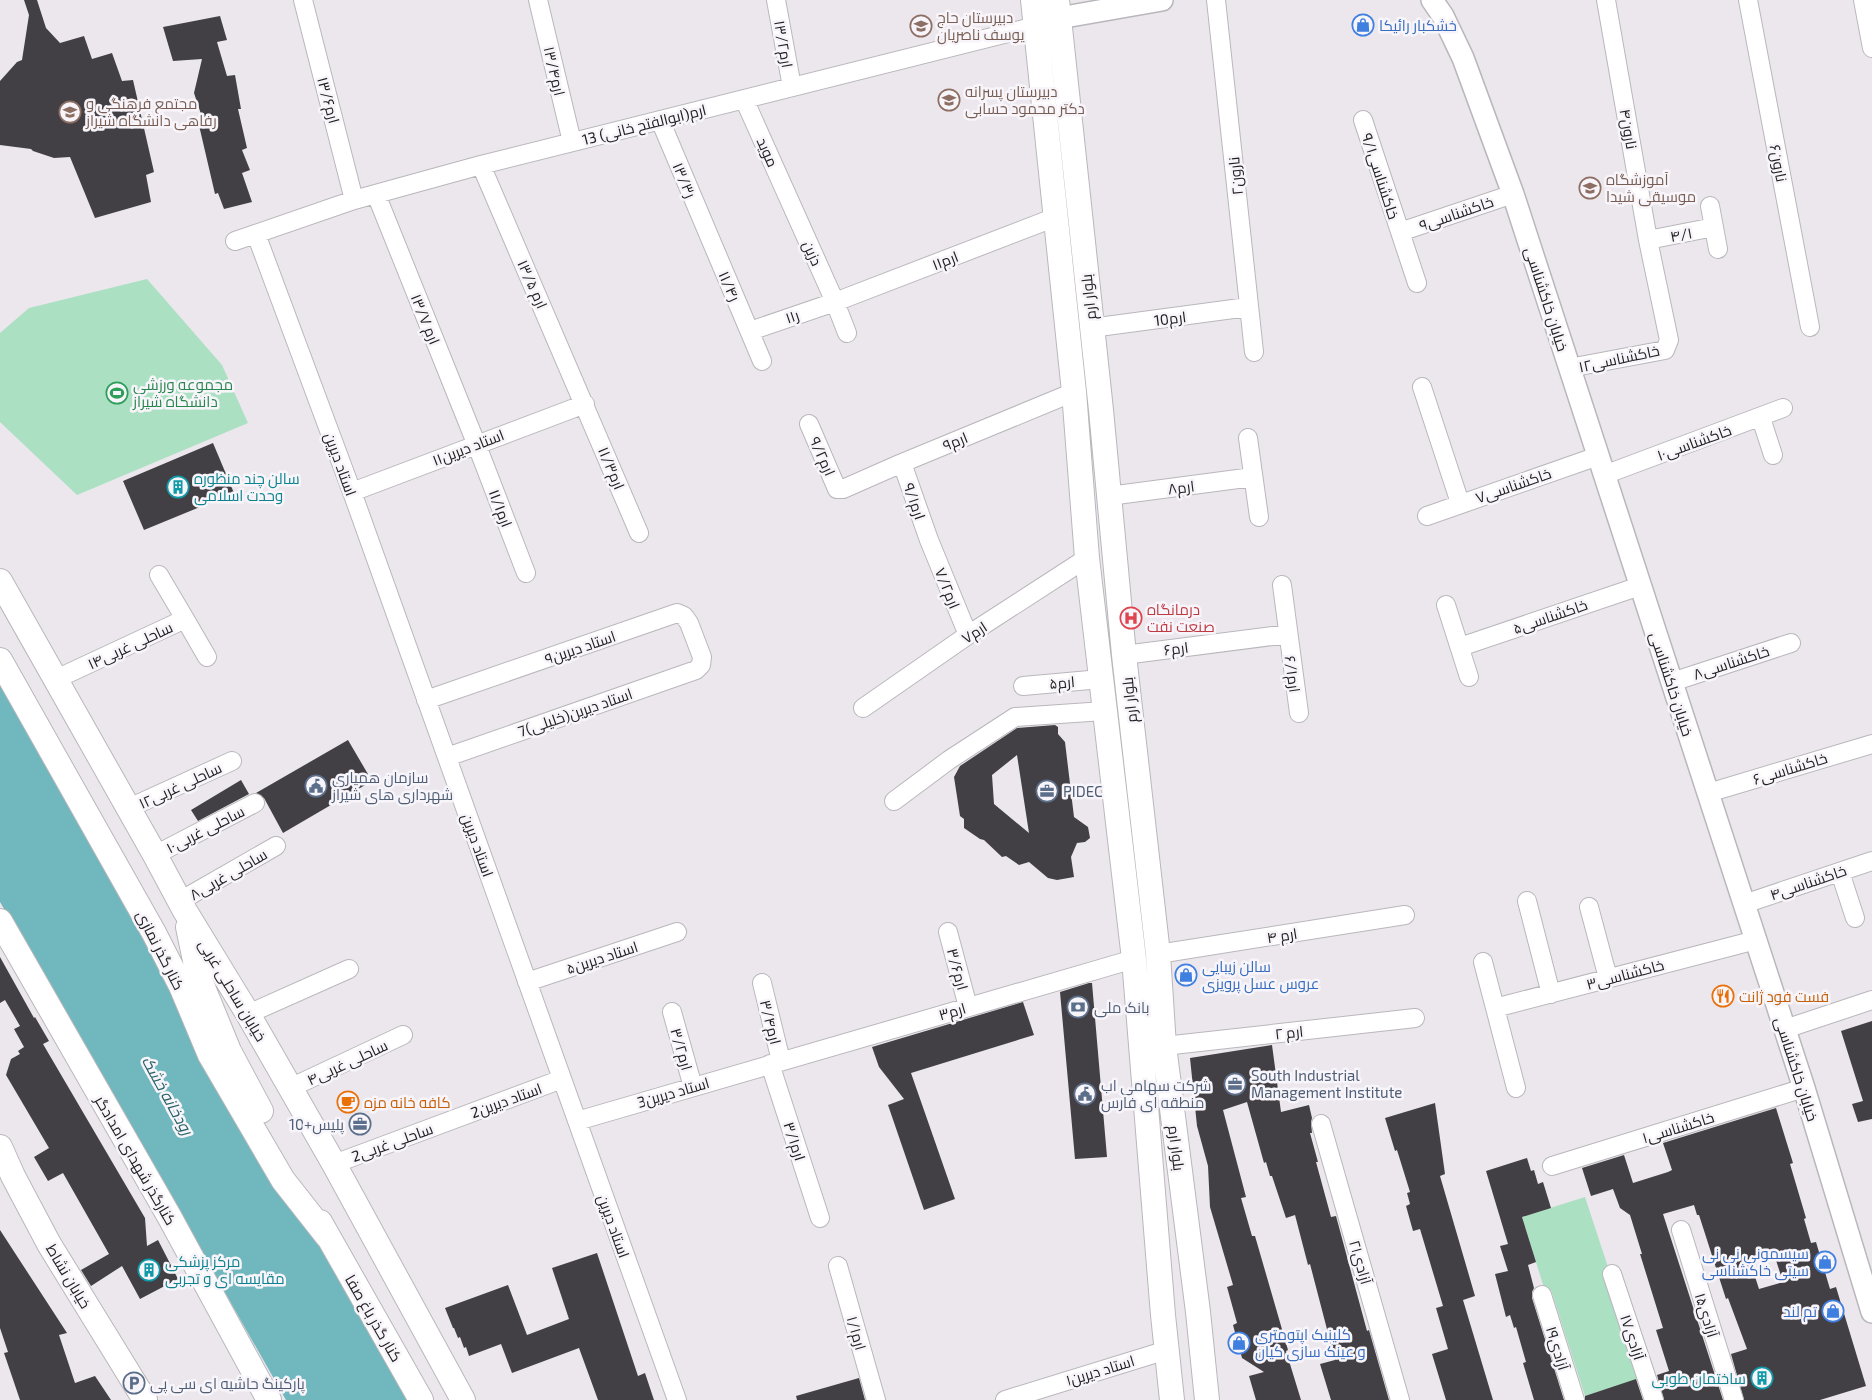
<svg xmlns="http://www.w3.org/2000/svg" width="1872" height="1400" font-family="'Exo 2',Cairo,sans-serif">
<rect width="100%" height="100%" fill="#ebe7ed"/>
<path fill="#abe0c3" d="M147 279 222 365 248 423 77 495 0 422V333L29 308Z
M1585 1197 1609 1270 1604 1272 1638 1379 1585 1396 1551 1290 1545 1291 1522 1217Z"/>
<path fill="#70b7be" d="M0 681 76 812 281 1192 323 1251 410 1400H286L122 1111 0 902Z"/>
<path fill="#434045" fill-rule="evenodd" d="M24 0H37L46 28 60 43 84 36 92 59 112 53 122 81 133 80 154 172 146 175 151 202 95 218 70 157 54 158 33 151 31 149 0 145V81L17 62 22 60 29 15Z
M220 16 227 40 217 42 227 76 235 75 241 109H238L247 148 242 150 250 170 242 173 252 202 224 209 218 193 215 194 198 121 203 120 194 93 202 59 173 61 163 27Z
M213 443 234 493 144 530 123 481Z
M1055 725 1058 727V734L1065 742 1074 817 1088 827 1090 838 1085 842 1077 843 1071 857 1074 877 1057 880 1048 878 1029 862 1019 865 1006 856 1002 857 984 840 980 839 964 828V819L960 816 954 777 960 766 1017 728ZM1017 755 1029 833 994 804 992 775Z
M348 740 372 781 283 833 264 798 256 793Z
M241 780 249 794 198 821 191 810Z
M0 957 34 1018 35 1017 49 1041 43 1044 145 1218 147 1246 158 1240 178 1279 140 1299 122 1266 91 1286 81 1270 109 1254 63 1173 48 1181 34 1157 49 1148 6 1075 11 1059 20 1054 18 1051 24 1047 14 1029 20 1026 5 1000 0 1003Z
M1089 983H1092L1107 1157 1075 1159 1060 992Z
M1023 1002 1034 1035 911 1073 955 1199 924 1210 888 1105 904 1099 879 1067 872 1047Z
M1872 1021V1119L1858 1122 1852 1104 1863 1101 1841 1031Z
M1272 1045 1281 1112 1309 1105 1312 1118 1311 1122 1312 1133H1310L1318 1162H1316L1331 1217 1336 1216 1367 1331 1369 1330 1389 1400H1331L1320 1364 1335 1360 1310 1264 1308 1265 1295 1215 1286 1218 1272 1176H1270L1266 1162 1264 1163 1247 1102 1223 1110 1246 1197 1241 1198 1252 1236H1255L1288 1350 1286 1351 1301 1400H1256L1249 1376 1264 1372 1242 1358 1233 1325 1237 1323 1227 1287 1233 1285 1210 1207 1208 1166 1197 1126 1190 1058Z
M1435 1103 1445 1174 1440 1176 1475 1296 1463 1300 1493 1400H1446L1432 1354 1448 1349 1436 1308 1443 1306 1420 1229 1413 1231 1406 1206 1410 1204 1407 1193 1410 1192 1397 1150 1395 1151 1385 1118Z
M1776 1108 1793 1163 1790 1164 1806 1218 1804 1219 1811 1243 1816 1242 1830 1289 1836 1287 1866 1386 1820 1400H1744L1731 1354 1747 1349 1728 1298 1726 1299 1699 1215H1697L1694 1205 1663 1214 1723 1400H1664L1657 1375 1669 1371 1656 1330 1663 1328 1640 1254H1642L1630 1215 1620 1208 1613 1189 1591 1196 1582 1168 1624 1155 1633 1183 1668 1172 1672 1170 1663 1143ZM1774 1254 1783 1282 1759 1289 1750 1261Z
M1527 1158 1531 1171 1534 1170 1538 1184 1543 1182 1551 1208 1522 1217 1536 1262 1528 1265 1534 1288 1532 1292V1298L1564 1400H1534L1523 1363 1526 1362 1516 1327 1514 1328 1510 1315 1506 1317 1495 1274 1508 1271 1500 1246 1508 1244 1486 1171Z
M0 1230 67 1333 59 1335 75 1383 95 1376 111 1400H20L4 1353 8 1352 0 1328Z
M597 1253 638 1376 645 1373 654 1400H598L579 1348 512 1373 501 1344 469 1356 466 1347 464 1348 460 1337 458 1338 454 1328H453L445 1308 508 1285 527 1335 569 1319 552 1268Z
M859 1378 865 1400H797L796 1396Z
M1636 1379 1643 1400H1585V1396Z"/>
<g fill="none" stroke-linecap="round" stroke-linejoin="round">
<g stroke="#bab7bc" stroke-width="20">
<path id="minor" d="M303 0 354 200
M538 0 572 142
M776 0 792 87
M1216 0 1254 352
M1748 0 1810 327
M1863 0 1872 48
M744 99 835 302 847 333
M660 120 762 361
M1363 120 1417 283
M481 165 639 533
M376 194 476 443 526 573
M1710 206 1718 249
M1400 232 1513 194
M256 234 352 492 677 1400
M1648 240 1714 227
M235 241 354 200 481 165 1036 26
M1091 328 1248 307
M750 331 835 302 1056 217
M1569 368 1665 350 1669 340 1648 240 1606 0
M1422 387 1460 503
M1761 418 1773 455
M809 424 837 489H843L902 463 1074 392
M1248 438 1259 517
M902 463 929 540 968 635
M1604 475 1783 408
M352 492 585 404
M1109 496 1253 477
M1427 516 1598 456
M1282 585 1299 713
M1446 605 1469 677
M185 619 207 657
M1460 647 1640 586
M1124 655 1288 634
M54 680 185 619 159 575
M1672 682 1791 643
M1023 686 1101 679
M426 700 677 613 684 616 689 623 702 657 701 665 696 670 447 757
M863 708 968 635 1087 558
M1708 793 1872 744
M894 801 949 760 1015 717 1104 711
M129 808 232 761
M155 855 255 803
M1840 872 1855 918
M180 901 276 846
M1527 901 1551 994
M1744 904 1872 861
M1589 907 1608 978
M948 932 968 1007
M1158 954 1405 915
M1483 962 1516 1088
M527 982 677 932
M762 983 781 1061
M1495 1008 1756 940
M672 1012 693 1087
M248 1014 349 969
M1785 1029 1872 1000
M1164 1046 1415 1018
M770 1064 820 1218
M290 1088 403 1035
M577 1121 1134 959
M1321 1124 1400 1400
M334 1164 562 1079
M1552 1166 1804 1088
M1681 1230 1734 1400
M838 1266 876 1400
M1612 1274 1654 1400
M1542 1295 1575 1400
M1005 1400 1167 1350"/>
</g>
<g stroke="#bab7bc" stroke-width="24">
<path id="tertiary" d="M1432 0 1443 16 1463 58 1513 194 1804 1088 1872 1312
M1059 18 1162 0"/>
</g>
<g stroke="#bab7bc" stroke-width="26">
<path id="secondary" d="M1033 0 1074 392 1087 558 1134 959 1163 1315 1172 1400
M1057 0 1101 410 1124 655 1158 954 1164 1046 1198 1312 1207 1400
M0 581 155 855 185 911 248 1014 334 1164 463 1400
M0 660 154 933 181 986 210 1055 283 1180 327 1236
M0 921 169 1216 269 1400
M188 927 198 975 229 1051 261 1111
M0 1147 13 1176 49 1244 145 1400
M320 1222 421 1400"/>
</g>
<use href="#minor" stroke="#fff" stroke-width="18"/>
<use href="#tertiary" stroke="#fff" stroke-width="21"/>
<use href="#secondary" stroke="#fff" stroke-width="24"/>
</g>
<defs>
<g id="shop-ring" transform="scale(1.125)"><circle r="9.5" fill="#f8f5fa" stroke="#3f7fe0" stroke-width="1.5"/><path d="M-5-2.5h2.3a2.7 3.5 0 0 1 5.4 0H5L5.5 6h-11ZM-1.5-2.5h3a1.5 2.3 0 0 0-3 0Z" fill="#3f7fe0"/></g>
<g id="school-ring" transform="scale(1.125)"><circle r="9.5" fill="#f8f5fa" stroke="#8d6e63" stroke-width="1.5"/><path d="M0-5L7-2L0 1L-7-2ZM-4 1L0 2.5L4 1V4Q0 6-4 4Z" fill="#8d6e63"/></g>
<g id="university-ring" transform="scale(1.125)"><circle r="9.5" fill="#f8f5fa" stroke="#8d6e63" stroke-width="1.5"/><path d="M0-5L7-2L0 1L-7-2ZM-4 1L0 2.5L4 1V4Q0 6-4 4Z" fill="#8d6e63"/></g>
<g id="stadium-ring" transform="scale(1.125)"><circle r="9.5" fill="#f8f5fa" stroke="#2e9e5b" stroke-width="1.5"/><path d="M0-5a6.5 5 0 1 0 0 10a6.5 5 0 1 0 0-10ZM-3.5-1.8h7v3.6h-7Z" fill="#2e9e5b"/></g>
<g id="building-ring" transform="scale(1.125)"><circle r="9.5" fill="#f8f5fa" stroke="#0f9aa8" stroke-width="1.5"/><path d="M-4-6H4V6H1V3H-1V6H-4ZM-2.5-4.3h1.7v1.8h-1.7ZM.8-4.3h1.7v1.8H.8ZM-2.5-1h1.7V.8h-1.7ZM.8-1h1.7V.8H.8Z" fill="#0f9aa8"/></g>
<g id="hospital-ring" transform="scale(1.125)"><circle r="9.5" fill="#f8f5fa" stroke="#e0444e" stroke-width="1.5"/><path d="M-5-5h3v3.5h4V-5h3V5h-3V1.5h-4V5h-3Z" fill="#e0444e"/></g>
<g id="civic-ring" transform="scale(1.125)"><circle r="9.5" fill="#f8f5fa" stroke="#5c6f8a" stroke-width="1.5"/><path d="M-.6-6.5H3V-4.5H.6V-3L4-1V1h2V6H-6V1h2V-1L-.6-3ZM-1.2 2.5V6h2.4V2.5Z" fill="#5c6f8a"/></g>
<g id="office-ring" transform="scale(1.125)"><circle r="9.5" fill="#f8f5fa" stroke="#5c6f8a" stroke-width="1.5"/><path d="M-6-3h4V-5.5h4V-3h4V5H-6ZM-1-4.5V-3h2v-1.5ZM-6 0V1H6V0Z" fill="#5c6f8a"/></g>
<g id="restaurant-ring" transform="scale(1.125)"><circle r="9.5" fill="#f8f5fa" stroke="#e8710a" stroke-width="1.5"/><path d="M-5-6h1v4h1v-4h1v4h1v-4h1v5L-1.5 .5V6h-2V.5L-5-1ZM5-6V6H3V1.5H1.5Q1.5-4 5-6Z" fill="#e8710a"/></g>
<g id="bank-ring" transform="scale(1.125)"><circle r="9.5" fill="#f8f5fa" stroke="#5c6f8a" stroke-width="1.5"/><path d="M-6-4H6V4H-6ZM0-2.3a2.3 2.3 0 1 0 0 4.6a2.3 2.3 0 1 0 0-4.6Z" fill="#5c6f8a"/></g>
<g id="cafe-ring" transform="scale(1.125)"><circle r="9.5" fill="#f8f5fa" stroke="#e8710a" stroke-width="1.5"/><path d="M-5.5-4.5H6V0H3Q3 3.5 0 3.5H-2.5Q-5.5 3.5-5.5 0ZM3-3.2v2h1.7v-2ZM-6 4.5H4V6H-6Z" fill="#e8710a"/></g>
<g id="parking-ring" transform="scale(1.125)"><circle r="9.5" fill="#f8f5fa" stroke="#5c6f8a" stroke-width="1.5"/><path d="M-3.5-5.5H1a3.5 3.5 0 0 1 0 7H-1V5.5H-3.5ZM-1-3.4V-.6H.8a1.4 1.4 0 0 0 0-2.8Z" fill="#5c6f8a"/></g>
</defs>
<g fill-rule="evenodd">
<use href="#shop-ring" x="1363" y="25"/>
<use href="#school-ring" x="921" y="26"/>
<use href="#school-ring" x="949" y="100"/>
<use href="#university-ring" x="70" y="112"/>
<use href="#school-ring" x="1590" y="188"/>
<use href="#stadium-ring" x="117" y="393"/>
<use href="#building-ring" x="178" y="487"/>
<use href="#hospital-ring" x="1131" y="618"/>
<use href="#civic-ring" x="316" y="786"/>
<use href="#office-ring" x="1047" y="791"/>
<use href="#shop-ring" x="1186" y="975"/>
<use href="#restaurant-ring" x="1723" y="996"/>
<use href="#bank-ring" x="1078" y="1007"/>
<use href="#office-ring" x="1235" y="1084"/>
<use href="#civic-ring" x="1085" y="1094"/>
<use href="#cafe-ring" x="348" y="1102"/>
<use href="#office-ring" x="360" y="1124"/>
<use href="#shop-ring" x="1825" y="1262"/>
<use href="#building-ring" x="149" y="1270"/>
<use href="#shop-ring" x="1833" y="1311"/>
<use href="#shop-ring" x="1239" y="1343"/>
<use href="#building-ring" x="1762" y="1378"/>
<use href="#parking-ring" x="134" y="1383"/>
</g>
<g text-anchor="middle" dominant-baseline="central" stroke-width="5" stroke-linejoin="round" paint-order="stroke">
<g font-size="15" fill="#785e54" stroke="#f8f5fa" text-anchor="start">
<text x="937" y="17">دبیرستان حاج<tspan x="937" dy="17">یوسف ناصریان</tspan></text>
<text x="965" y="91">دبیرستان پسرانه<tspan x="965" dy="17">دکتر محمود حسابی</tspan></text>
<text x="86" y="103">مجتمع فرهنگی و<tspan x="86" dy="17">رفاهی دانشگاه شیراز</tspan></text>
<text x="1606" y="179">آموزشگاه<tspan x="1606" dy="17">موسیقی شیدا</tspan></text>
</g>
<g font-size="15" fill="#366cbe" stroke="#f8f5fa" text-anchor="start">
<text x="1379" y="25">خشکبار رائیکا</text>
<text x="1202" y="966">سالن زیبایی<tspan x="1202" dy="17">عروس عسل پرويزی</tspan></text>
<text x="1809" y="1253" text-anchor="end">سیسمونی نی نی<tspan x="1809" dy="17">سیتی خاکشناسی</tspan></text>
<text x="1817" y="1311" text-anchor="end">تم لند</text>
<text x="1255" y="1334">کلینیک اپتومتری<tspan x="1255" dy="17">و عینک سازی کیان</tspan></text>
</g>
<g font-size="15" fill="#212022" stroke="#f8f5fa">
<text transform="translate(784 44) rotate(80)">۱۳/۲ارم</text>
<text transform="translate(555 71) rotate(77)">۱۳/۴ارم</text>
<text transform="translate(329 100) rotate(75)">۱۳/۶ارم</text>
<text transform="translate(644 124) rotate(-14)">13 ارم(ابوالفتح خانی)</text>
<text transform="translate(1629 129) rotate(80)">نارون۴</text>
<text transform="translate(768 152) rotate(66)">موید</text>
<text transform="translate(1779 163) rotate(79)">نارون۶</text>
<text transform="translate(1235 176) rotate(-96)">نارون۲</text>
<text transform="translate(1381 176) rotate(72)">۹/۱خاکشناسی</text>
<text transform="translate(685 180) rotate(67)">۱۳/۳ر</text>
<text transform="translate(1456 213) rotate(-19)">خاکشناسی۹</text>
<text transform="translate(1681 234) rotate(-11)">۴/۱</text>
<text transform="translate(813 253) rotate(66)">دزین</text>
<text transform="translate(945 260) rotate(-21)">ارم۱۱</text>
<text transform="translate(533 284) rotate(66)">۱۳/۵ ارم</text>
<text transform="translate(730 286) rotate(66)">۱۱/۴ر</text>
<text transform="translate(1088 297) rotate(-96)">بلوار ارم</text>
<text transform="translate(1547 299) rotate(72)">خیابان خاکشناسی</text>
<text transform="translate(792 316) rotate(-19)">۱۱ر</text>
<text transform="translate(1170 318) rotate(-7)">ارم10</text>
<text transform="translate(426 319) rotate(68)">۱۳/۷ ارم</text>
<text transform="translate(1619 358) rotate(-12)">خاکشناسی۱۲</text>
<text transform="translate(955 441) rotate(-22)">ارم۹</text>
<text transform="translate(1694 442) rotate(-20)">خاکشناسی۱۰</text>
<text transform="translate(468 447) rotate(-21)">استاد دیرین۱۱</text>
<text transform="translate(823 456) rotate(66)">۹/۲ارم</text>
<text transform="translate(341 464) rotate(70)">استاد دیرین</text>
<text transform="translate(612 468) rotate(67)">۱۱/۳ارم</text>
<text transform="translate(1513 485) rotate(-19)">خاکشناسی۷</text>
<text transform="translate(1181 487) rotate(-7)">ارم۸</text>
<text transform="translate(915 501) rotate(71)">۹/۱ارم</text>
<text transform="translate(501 508) rotate(69)">۱۱/۱ارم</text>
<text transform="translate(948 588) rotate(68)">۷/۲ارم</text>
<text transform="translate(1550 616) rotate(-19)">خاکشناسی۵</text>
<text transform="translate(974 632) rotate(-33)">ارم۷</text>
<text transform="translate(130 645) rotate(-25)">ساحلی غربی۱۴</text>
<text transform="translate(580 647) rotate(-19)">استاد دیرین۹</text>
<text transform="translate(1176 648) rotate(-7)">ارم۶</text>
<text transform="translate(1731 662) rotate(-18)">خاکشناسی۸</text>
<text transform="translate(1293 674) rotate(82)">۶/۱ارم</text>
<text transform="translate(1062 682) rotate(-5)">ارم۵</text>
<text transform="translate(1672 684) rotate(72)">خیابان خاکشناسی</text>
<text transform="translate(1129 700) rotate(-96)">بلوار ارم</text>
<text transform="translate(575 712) rotate(-19)">7استاد دیرین(خلیلی)</text>
<text transform="translate(1790 768) rotate(-17)">خاکشناسی۶</text>
<text transform="translate(180 785) rotate(-25)">ساحلی غربی۱۲</text>
<text transform="translate(205 829) rotate(-27)">ساحلی غربی۱۰</text>
<text transform="translate(478 845) rotate(70)">استاد دیرین</text>
<text transform="translate(228 874) rotate(-30)">ساحلی غربی۸</text>
<text transform="translate(1808 882) rotate(-19)">خاکشناسی۴</text>
<text transform="translate(1282 935) rotate(-9)">ارم ۴</text>
<text transform="translate(161 950) rotate(63)">کنار گذر نمازی</text>
<text transform="translate(602 957) rotate(-18)">استاد دیرین۵</text>
<text transform="translate(958 969) rotate(75)">۳/۶ارم</text>
<text transform="translate(1625 974) rotate(-15)">خاکشناسی۳</text>
<text transform="translate(233 990) rotate(59)">خیابان ساحلی غربی</text>
<text transform="translate(952 1011) rotate(-16)">ارم۳</text>
<text transform="translate(771 1022) rotate(76)">۳/۴ارم</text>
<text transform="translate(1289 1032) rotate(-6)">ارم ۲</text>
<text transform="translate(682 1049) rotate(74)">۳/۲ارم</text>
<text transform="translate(347 1062) rotate(-25)">ساحلی غربی۴</text>
<text transform="translate(1797 1069) rotate(72)">خیابان خاکشناسی</text>
<text transform="translate(673 1092) rotate(-16)">3استاد دیرین</text>
<text transform="translate(506 1100) rotate(-20)">2استاد دیرین</text>
<text transform="translate(1678 1127) rotate(-17)">خاکشناسی۱</text>
<text transform="translate(795 1141) rotate(72)">۳/۱ارم</text>
<text transform="translate(392 1142) rotate(-20)">2ساحلی غربی</text>
<text transform="translate(1177 1148) rotate(83)">بلوار ارم</text>
<text transform="translate(136 1160) rotate(60)">کنارگذر شهدای امدادگر</text>
<text transform="translate(614 1226) rotate(70)">استاد دیرین</text>
<text transform="translate(1361 1262) rotate(74)">آزادی۲۱</text>
<text transform="translate(69 1276) rotate(59)">خیابان نشاط</text>
<text transform="translate(1707 1315) rotate(73)">آزادی۱۵</text>
<text transform="translate(374 1318) rotate(60)">کنار گذر باغ صفا</text>
<text transform="translate(857 1333) rotate(74)">۱/۱ارم</text>
<text transform="translate(1633 1337) rotate(72)">آزادی۱۷</text>
<text transform="translate(1558 1348) rotate(73)">آزادی۱۹</text>
<text transform="translate(1100 1370) rotate(-17)">استاد دیرین۱</text>
</g>
<g font-size="15" fill="#27864d" stroke="#f8f5fa" text-anchor="start">
<text x="133" y="384">مجموعه ورزشی<tspan x="133" dy="17">دانشگاه شیراز</tspan></text>
</g>
<g font-size="15" fill="#0d838f" stroke="#f8f5fa" text-anchor="start">
<text x="194" y="478">سالن چند منظوره<tspan x="194" dy="17">وحدت اسلامی</tspan></text>
<text x="165" y="1261">مرکز پزشکی<tspan x="165" dy="17">مقایسه ای و تجربی</tspan></text>
<text x="1746" y="1378" text-anchor="end">ساختمان طوبی</text>
</g>
<g font-size="15" fill="#be3a42" stroke="#f8f5fa" text-anchor="start">
<text x="1147" y="609">درمانگاه<tspan x="1147" dy="17">صنعت نفت</tspan></text>
</g>
<g font-size="15" fill="#4e5e75" stroke="#f8f5fa" text-anchor="start">
<text x="332" y="777">سازمان همیاری<tspan x="332" dy="17">شهرداری های شیراز</tspan></text>
<text x="1063" y="791">PIDEC</text>
<text x="1094" y="1007">بانک ملی</text>
<text x="1251" y="1075">South Industrial<tspan x="1251" dy="17">Management Institute</tspan></text>
<text x="1101" y="1085">شرکت سهامی اب<tspan x="1101" dy="17">منطقه ای فارس</tspan></text>
<text x="344" y="1124" text-anchor="end">پلیس+10</text>
<text x="150" y="1383">پارکینگ حاشیه ای سی پی</text>
</g>
<g font-size="15" fill="#c56008" stroke="#f8f5fa" text-anchor="start">
<text x="1739" y="996">فست فود ژانت</text>
<text x="364" y="1102">کافه خانه مزه</text>
</g>
<g font-size="16" font-style="italic" fill="#246065" stroke="#f8f5fa">
<text transform="translate(168 1095) rotate(61)">رودخانه خشک</text>
</g>
</g>
</svg>
